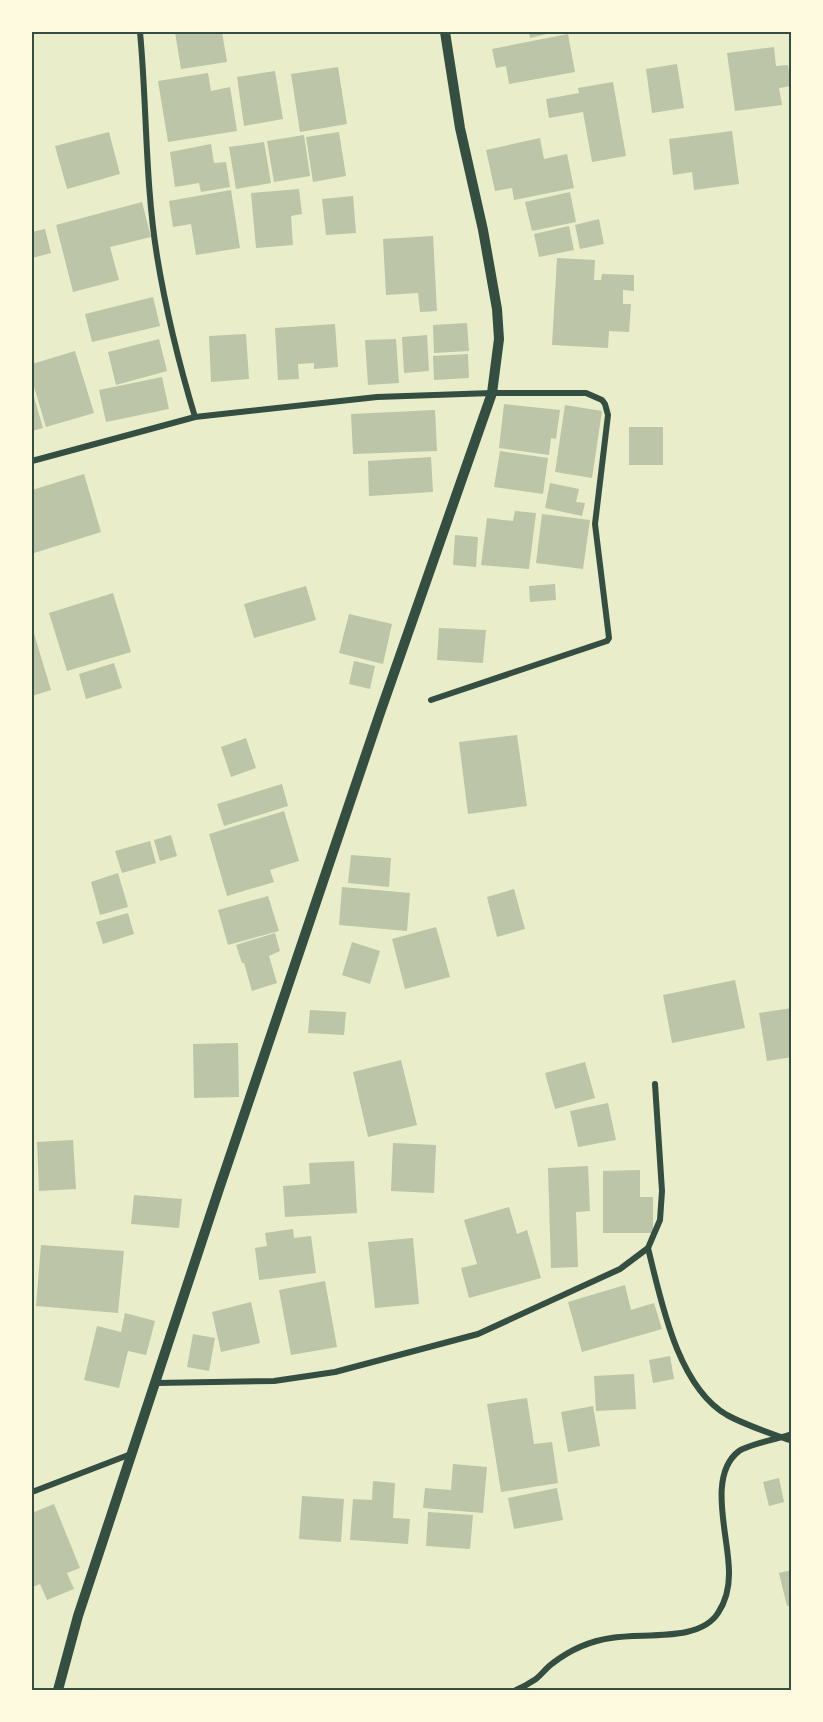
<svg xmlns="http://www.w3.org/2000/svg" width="823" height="1722" font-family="'Archivo Narrow',sans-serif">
<rect width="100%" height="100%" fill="#e9edc9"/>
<path fill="#bcc5a7" d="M175 32H222L227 62 181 69Z
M529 32H555L530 38Z
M568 34 575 72 509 84 506 66 496 68 492 49Z
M774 47 776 66 788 65 791 86 779 88 782 105 735 111 727 53Z
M677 64 684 108 652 113 646 69Z
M338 67 347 124 300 132 291 74Z
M275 71 283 119 244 126 237 77Z
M208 73 211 91 230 87 237 131 168 142 158 81Z
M613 82 626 156 592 162 583 112 549 118 546 99 579 93 578 88Z
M732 131 739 184 694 190 692 172 673 175 669 139Z
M109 132 120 174 67 189 55 146Z
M339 132 346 176 313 182 306 137Z
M304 135 310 176 274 182 267 141Z
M540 138 544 159 567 154 574 188 514 200 512 188 495 191 486 150Z
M264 142 271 183 236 189 229 147Z
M211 144 214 163 226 162 230 187 201 192 199 183 175 187 170 152Z
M299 189 302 214 291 216 293 245 256 248 251 193Z
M231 190 240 248 196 255 191 224 173 227 169 201Z
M570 192 576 222 532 231 525 202Z
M353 196 356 233 326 235 322 199Z
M142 202 151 237 110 247 119 280 73 292 56 225Z
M599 219 604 244 580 249 575 225Z
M569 226 574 250 539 257 534 234Z
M45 229 51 253 32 258V232Z
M433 236 437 311 420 312 418 293 386 295 383 239Z
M557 258 595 260 594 280H601L602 274 634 275V291L623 290V304H631L629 332 609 331 608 348 552 345Z
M153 297 160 326 92 342 85 314Z
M467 323 469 351 434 353 433 325Z
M335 324 338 367 314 369V363L298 364 299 379 278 380 275 328Z
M246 334 249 379 211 382 209 336Z
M427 335 429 371 404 373 402 337Z
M159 339 167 371 116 385 108 352Z
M396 339 399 383 368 385 365 340Z
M75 351 94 413 46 427 32 380V364Z
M468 354 469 378 434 380 433 356Z
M162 377 169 409 106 422 99 390Z
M34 397 43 428 32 431V398Z
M504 404 560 410 556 439 551 438 549 455 499 448Z
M565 405 602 411 592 478 555 472Z
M435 410 437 451 353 454 351 414Z
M629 427H663V465H629Z
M500 451 548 458 543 494 494 487Z
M431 457 433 492 369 496 368 461Z
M84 474 101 532 34 553 32 544V490Z
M550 483 579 489 576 502 585 503 582 516 545 508Z
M515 511 536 513 529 569 481 565 487 518 513 521Z
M542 514 590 520 583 569 536 563Z
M455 535 478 537 476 567 453 565Z
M555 584 556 600 530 602 529 586Z
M306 586 316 620 254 638 244 604Z
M113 593 131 652 67 671 49 613Z
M349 614 392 624 383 664 339 653Z
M32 627 51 690 32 696Z
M439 628 486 630 483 663 437 660Z
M354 661 375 666 370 689 349 684Z
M114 663 122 688 86 699 79 674Z
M517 735 527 806 468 814 459 742Z
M246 738 256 768 231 777 221 747Z
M282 784 288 806 224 826 217 804Z
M284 811 299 861 270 870 274 882 227 896 209 834Z
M171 835 177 856 160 861 154 840Z
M150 841 156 863 122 873 115 851Z
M351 855 391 858 389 887 348 883Z
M118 873 128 907 100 915 91 882Z
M342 887 410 893 407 931 339 925Z
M514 889 525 929 497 937 487 897Z
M268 896 279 931 228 945 218 910Z
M128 913 134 934 103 944 96 922Z
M436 927 450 977 405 989 392 939Z
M275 933 280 951 269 956 277 983 252 991 244 963H242L236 945Z
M352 942 380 951 370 984 342 975Z
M735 980 745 1028 672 1043 663 995Z
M792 1008V1057L767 1061 759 1013Z
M310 1010 346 1012 344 1035 308 1033Z
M238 1043 239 1097 194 1098 193 1044Z
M401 1060 417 1125 368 1137 353 1072Z
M585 1062 595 1098 555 1109 545 1073Z
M608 1103 616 1140 578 1147 570 1111Z
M73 1140 76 1189 39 1191 37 1142Z
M393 1143 436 1145 434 1193 391 1191Z
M354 1161 357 1213 285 1217 283 1186 310 1184 309 1163Z
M588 1166 590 1211 576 1212 578 1267 551 1268 548 1168Z
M640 1170V1197H653V1233H603V1171Z
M134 1195 182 1199 179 1228 131 1224Z
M509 1207 517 1234 527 1230 541 1278 469 1298 461 1268 477 1264 464 1220Z
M293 1229 294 1238 311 1236 316 1273 259 1280 255 1248 267 1246 265 1233Z
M413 1238 419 1304 375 1308 368 1242Z
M41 1245 124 1251 118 1313 36 1306Z
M325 1281 337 1347 291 1355 279 1290Z
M625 1285 631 1310 654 1303 662 1329 582 1352 568 1302Z
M251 1302 260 1343 221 1352 212 1312Z
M125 1313 155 1321 146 1355 128 1351 119 1388 84 1380 97 1326 121 1332Z
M193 1334 215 1338 209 1371 187 1367Z
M670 1356 674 1379 653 1383 649 1360Z
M634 1374 636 1409 596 1411 594 1376Z
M527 1398 534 1444 552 1442 558 1483 501 1492 487 1404Z
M593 1406 600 1446 568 1452 561 1412Z
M453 1464 487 1467 483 1513 423 1508 425 1488 451 1490Z
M779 1478 784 1502 769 1506 763 1482Z
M373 1481 395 1483 393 1518 410 1519 408 1544 350 1540 353 1499 372 1500Z
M557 1488 563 1520 514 1529 508 1498Z
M302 1496 344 1499 341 1542 299 1539Z
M54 1504 80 1568 67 1573 74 1589 47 1600 40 1584 32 1587V1513Z
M428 1512 473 1515 470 1549 426 1546Z
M792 1570V1605L787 1606 779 1573Z"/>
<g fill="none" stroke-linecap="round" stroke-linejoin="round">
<path stroke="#344e41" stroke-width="6" d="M140 32C147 106 145 182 157 256 166 311 179 364 195 417
M32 461 195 417 377 397 492 393H586L602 400 605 404 608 415 595 524 609 638 607 641 431 700
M648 1248C661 1300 677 1386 727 1415 747 1426 770 1433 792 1441
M156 1383 274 1381 335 1372 478 1334 620 1269 648 1248 660 1220 662 1191 655 1084
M32 1492 131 1454
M516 1690C523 1687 530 1683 536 1679 542 1674 546 1668 553 1663 570 1650 590 1641 611 1638 642 1632 699 1643 718 1613 726 1601 729 1588 729 1574 730 1539 706 1476 739 1451 746 1445 781 1438 792 1434"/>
<path stroke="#344e41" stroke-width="10" d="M58 1690 78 1616 218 1192 380 713 492 393 499 339 497 309 483 230 460 128 445 32"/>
</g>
<rect width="823" height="1722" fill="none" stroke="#fefae0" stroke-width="66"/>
<rect x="33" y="33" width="757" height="1656" fill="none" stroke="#344e41" stroke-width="2"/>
</svg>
